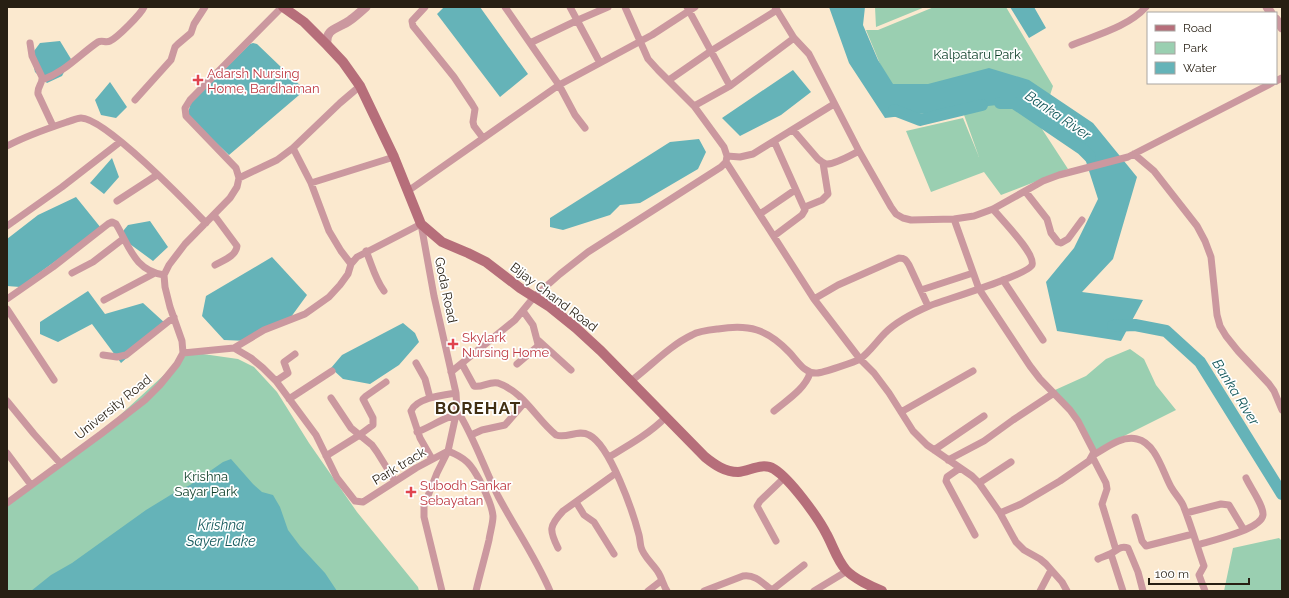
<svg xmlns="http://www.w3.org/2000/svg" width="1289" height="598" font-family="Raleway,sans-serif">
<rect width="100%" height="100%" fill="#fbe9cf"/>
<path fill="#9acfb1" d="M875 7H925L876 27Z
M934 7H1006L1053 86 1040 126 1068 169 1001 195 984 172 931 192 906 131 963 118 979 157 958 98 898 93 885 76 866 30H878Z
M1130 349 1144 359 1156 385 1176 410 1096 450 1055 390 1086 376 1106 359Z
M189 352 238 359 254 367 277 392 309 443 357 512 418 587 419 591H7V502L93 440Z
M1279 538 1282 541V591H1224L1233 548Z"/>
<path fill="#65b3b8" d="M444 7H480L528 74 500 97 437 14Z
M829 7H865L863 25 878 60 893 84H928L989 68 1029 80 1093 123 1137 177 1113 259 1082 292 1143 300 1121 341 1057 331 1046 282 1074 248 1098 199 1082 149 1014 103 885 118 849 63Z
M1010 7H1034L1046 28 1029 38Z
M60 41 71 59 62 76 47 83 35 72 31 55 40 43Z
M253 43 257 44 305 90 229 155 191 119 188 113 191 102 250 44Z
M793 70 811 92 781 115 740 136 722 118Z
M110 82 127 107 116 118 101 115 95 100Z
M699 139 706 152 698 169 640 203 620 205 610 215 563 230 550 227V218L670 142Z
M112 158 119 177 104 194 90 183Z
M76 197 101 228 20 287 7 286V239L38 215Z
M150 221 168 247 153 261 119 236 128 225Z
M272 257 307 295 291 317 247 341 224 340 202 316 206 296Z
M88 291 105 314 143 303 166 324 121 363 92 324 58 342 40 334V322Z
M403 323 415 333 419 342 399 365 370 384 343 379 331 368 342 355Z
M231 459 253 484 262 492 273 495 280 507 288 530 300 546 325 573 337 591H31L51 575 72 563 146 510 177 491 190 485 223 462Z"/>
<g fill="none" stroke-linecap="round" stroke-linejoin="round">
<path stroke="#65b3b8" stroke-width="12" d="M1000 103H1014L1082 149 1090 157
M894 110 920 120 982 105
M1113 326 1135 325 1166 331 1200 362 1282 494"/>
<path stroke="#cb989f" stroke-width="7" d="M425 7 412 21 413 26 454 77 472 104 475 109 473 122 474 126 483 138
M505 7 559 85 575 115 585 128
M570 7 600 63
M687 7 730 86
M775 7 794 38 809 54 859 151 891 207 896 214 903 218 911 220 954 219 974 216 993 209 1043 181 1059 175 1128 157 1272 83
M30 43 32 56 42 77C43 84 37 86 38 94L53 126
M530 43 578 20 608 7
M1072 45C1096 35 1128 27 1146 7
M42 80C65 72 79 55 98 42 102 40 106 43 110 41 117 38 141 14 144 7
M669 80 711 51 777 10
M1276 81 1282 78
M135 100 171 60 175 47 178 44 191 33 194 24 205 7
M694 106 730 86 794 38
M793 130 818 159C821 161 824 164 827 164 836 164 851 155 859 151
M7 146C26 136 46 129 67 122 71 121 77 118 81 118 105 118 187 203 206 223
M293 148 311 183 329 231 341 251 351 264
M1134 154 1154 171 1197 226 1205 241 1211 257 1217 315 1220 326 1226 336 1238 351 1269 384 1274 391 1282 410
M727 156 740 157 753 154 834 104
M726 162 814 299 860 359 874 373 889 393 913 431 927 445 972 476 979 483 1000 513 1016 542 1024 550 1040 559 1046 564 1062 582 1067 591
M239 178 277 160 293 148 340 103 360 86
M311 183 394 157
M408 191 559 85 652 35 695 7
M1025 191 1047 219 1051 233 1058 242 1061 243 1068 239 1082 220
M117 201 157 175
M805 207 822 200 828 194 823 163
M760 214 795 190
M214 215 237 246C236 256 224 260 215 265
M954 219 979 289 1030 366 1040 379 1070 410 1078 421 1094 452 1089 461 1060 481 1021 504 1000 513
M7 226 62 187 120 142
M774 236 802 215 805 210 774 141
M366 251C372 265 375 279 384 291
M72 273 93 262 123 239
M1003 280 1043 340
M921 290 973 273
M7 299 53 267 108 224 112 222 116 224C130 247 134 270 164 275
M814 299 838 285 899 258C905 258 906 260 909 265L928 306
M104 300 155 273
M7 309 54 380
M538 340 571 370
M234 348 264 330 305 314 329 297 340 285 348 274 351 264 357 257 421 224 434 296 456 393 457 410 448 451 437 473 424 506V517L442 591
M183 353 234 348 251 358 263 368 276 381 316 435 337 478 355 501 363 502 416 468 448 451C466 458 471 464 480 481 485 492 492 504 493 516 493 524 490 532 489 540 485 557 480 574 476 591
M103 355 117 357 126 355 174 317
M416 363 425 379 430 398
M462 364 474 386C482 388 489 381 498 383 524 392 536 419 556 435 567 439 578 429 589 435 610 445 633 512 639 535 640 539 640 543 641 547 643 556 653 564 658 572 662 578 663 585 667 591
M517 364 537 347 538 344 533 325 523 311
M451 372 515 320 534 297 560 274 588 252 721 167 726 162 727 156 724 147 694 106 658 70 648 59 625 7
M276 381 288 373 284 362 295 354
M631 381C651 366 669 346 692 335 699 331 709 330 718 329 749 324 767 329 789 352 797 360 804 374 817 373 822 373 855 362 860 359 868 354 878 340 885 333 897 321 913 313 929 306 944 300 1028 275 1032 265 1036 254 1001 219 993 209
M331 398 351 428 372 445 377 452 395 481
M289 399 332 371
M7 401 34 434 60 463
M457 410C474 437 484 468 498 496 515 528 536 558 550 591
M774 411C787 400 805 389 810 373
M901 412 973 371
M417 432C431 427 442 418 456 415
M471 435 482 430 505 425 525 402
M934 450 984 416
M7 453 31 485
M326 456 358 436 373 425V418L363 399 366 396 386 382
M609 457C629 445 649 434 666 417
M432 459 420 438 411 411C416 398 443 395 456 393
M948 460 984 441 1013 420 1054 393
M960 468 947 477 946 481 975 535
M979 483 1011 462
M576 502 584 515 594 522 614 554
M7 503 101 434 145 400 160 385 177 364 183 353 182 341 170 307 165 287 164 275 169 265 185 244 230 198 237 187 239 178 236 168 186 116 185 108 190 100 282 7
M1186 513 1221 504 1229 505 1244 530
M1135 517 1142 541 1146 546 1193 534
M776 541 757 506 760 501 784 478
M1197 545C1210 541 1261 530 1263 515 1264 506 1250 487 1246 478
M558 548C549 530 549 526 563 511L616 473
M1116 550 1102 504 1107 489 1106 483 1092 456C1105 449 1121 435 1137 439 1156 443 1163 473 1171 487 1175 494 1180 499 1183 505 1191 525 1197 546 1204 566L1199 575 1205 591
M1111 554 1123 591
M1098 559C1102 557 1106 556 1110 554 1117 551 1120 545 1128 548L1138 572 1143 591
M772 590 804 565
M648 591 661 581
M704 591 743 576C756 574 763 584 773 591
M814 591 847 571
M1040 591 1051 570"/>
<path stroke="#cb989f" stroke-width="9" d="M1267 7 1271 13
M1276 19 1282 28
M327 45C325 28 338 29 349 21 355 17 360 12 366 7"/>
<path stroke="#b66e7a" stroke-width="10" d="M283 7 304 22 327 45 343 62 360 86 394 157 421 224 442 242 468 253 486 262 520 288 550 307 576 328 601 351 705 457C715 465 725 472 738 472 750 471 762 462 774 469 790 479 818 517 827 535 833 546 837 560 846 570 853 578 872 587 882 591"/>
</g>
<g fill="#e0444e" stroke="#fff" stroke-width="1.5">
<path d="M196 74h4v4h4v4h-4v4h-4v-4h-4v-4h4z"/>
<path d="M451 338h4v4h4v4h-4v4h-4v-4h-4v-4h4z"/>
<path d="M409 486h4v4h4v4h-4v4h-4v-4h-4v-4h4z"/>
</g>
<g text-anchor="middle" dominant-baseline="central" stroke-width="3.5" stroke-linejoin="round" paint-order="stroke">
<g font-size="13" fill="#0e3f29" stroke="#fff">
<text x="977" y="54">Kalpataru Park</text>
<text x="206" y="476">Krishna<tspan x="206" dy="15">Sayar Park</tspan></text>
</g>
<g font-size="13" fill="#be3a42" stroke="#fff" text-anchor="start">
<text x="207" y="73">Adarsh Nursing<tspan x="207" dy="15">Home, Bardhaman</tspan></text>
<text x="462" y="337">Skylark<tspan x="462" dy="15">Nursing Home</tspan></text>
<text x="420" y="485">Subodh Sankar<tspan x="420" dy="15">Sebayatan</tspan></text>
</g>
<g font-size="13" fill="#271f13" stroke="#fff">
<text transform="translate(446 290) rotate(78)">Goda Road</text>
<text transform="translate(554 297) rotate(37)">Bijay Chand Road</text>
<text transform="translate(113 407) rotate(-39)">University Road</text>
<text transform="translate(399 466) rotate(-31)">Park track</text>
</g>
<g font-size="14" font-style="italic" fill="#14585b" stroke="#fff">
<text transform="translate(1058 115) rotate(34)">Banka River</text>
<text transform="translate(1236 392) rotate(58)">Banka River</text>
<text x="221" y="525">Krishna<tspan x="221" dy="16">Sayer Lake</tspan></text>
</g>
<g font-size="17" font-weight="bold" letter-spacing="1" fill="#412f13" stroke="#fff">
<text x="478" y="408">BOREHAT</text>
</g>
</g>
<rect width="1289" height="598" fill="none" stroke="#271f13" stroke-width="16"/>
<rect x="1147" y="12" width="130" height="72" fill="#ffffff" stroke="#a9a5a1"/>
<rect x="1155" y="25" width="20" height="6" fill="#b66e7a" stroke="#a9a5a1"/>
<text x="1183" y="32" font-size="12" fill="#271f13">Road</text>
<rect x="1155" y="42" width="20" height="12" fill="#9acfb1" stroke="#a9a5a1"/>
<text x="1183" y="52" font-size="12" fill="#271f13">Park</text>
<rect x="1155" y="62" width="20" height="12" fill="#65b3b8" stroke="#a9a5a1"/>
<text x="1183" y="72" font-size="12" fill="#271f13">Water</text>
<path d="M1149 578v6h100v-6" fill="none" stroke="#271f13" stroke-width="2"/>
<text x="1155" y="578" font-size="12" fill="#271f13" stroke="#ffffff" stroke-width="3" paint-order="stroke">100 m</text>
</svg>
